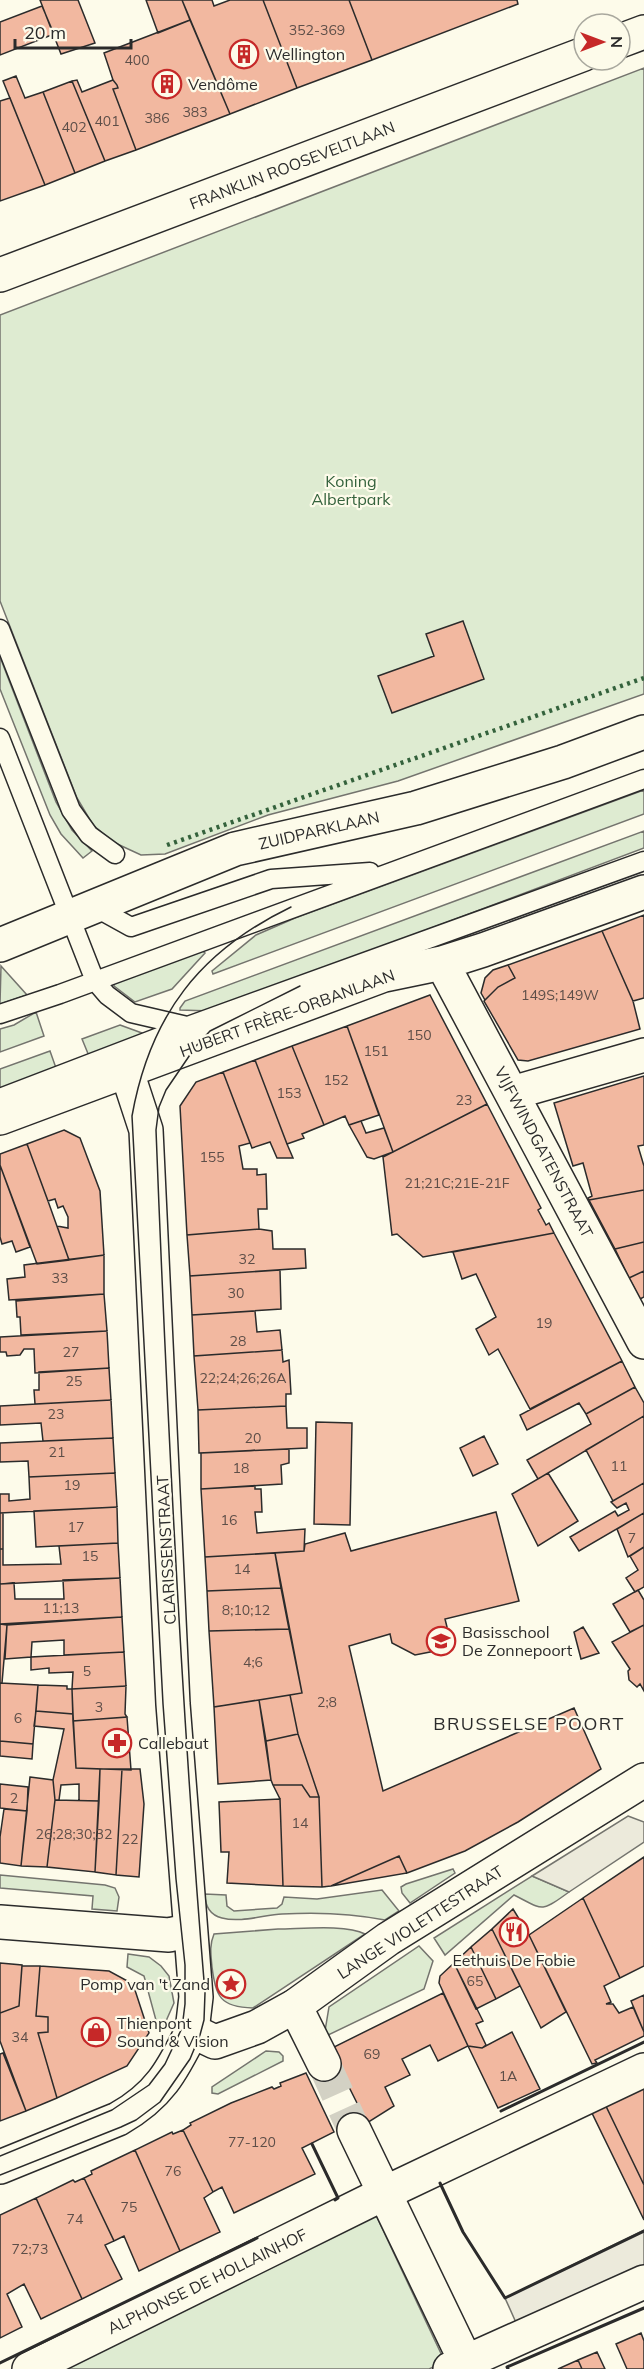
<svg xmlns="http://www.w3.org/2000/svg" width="644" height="2369" font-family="Mulish,sans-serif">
<rect width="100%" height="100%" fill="#fdfbea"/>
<path fill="#deebd1" stroke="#74746e" stroke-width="1.5" d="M644 68V694L398 781 268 815 165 854 141 855 113 842 93 825 77 798 0 601V315Z
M0 657 56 802 72 830 92 851 83 858 61 834 50 815 0 689Z
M644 790V814L213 974 212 971 256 935 295 918Z
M644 831V848L211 1011 180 1010V1008L185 1001Z
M202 950 205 953 172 989 135 1002 114 986V982Z
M1 966 27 995 0 1004Z
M36 1012 44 1036 0 1052V1029L14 1025Z
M120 1025 142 1033 141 1036 89 1056 82 1039Z
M50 1051 56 1068 0 1089V1069Z
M453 1869 455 1873 410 1903 402 1893 401 1887 406 1884Z
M0 1875 105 1885 115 1888 119 1897 117 1911 92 1909 93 1896 0 1888Z
M532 1876 569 1892C540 1913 544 1910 514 1895L445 1955 434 1938Z
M382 1890 399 1911 385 1920C350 1913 317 1912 282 1914 264 1915 240 1923 222 1918 210 1915 205 1906 205 1894L226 1895 227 1906 234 1911 277 1908 282 1904 284 1897 317 1899Z
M278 1929C300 1929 346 1924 365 1934L253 2008C220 2007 216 1997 212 1967 211 1955 209 1946 214 1934Z
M419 1946 433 1961 424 1989 324 2037 329 2007Z
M128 1954 149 1957 161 1966 169 1976 174 2003 162 2030 157 2024 144 1976 127 1967Z
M266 2051 279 2052 283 2056V2061L218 2094 212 2093V2087Z
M374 2211 445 2362 429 2369H55Z"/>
<path fill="#eceadb" stroke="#74746e" stroke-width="1.5" d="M628 1816 644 1822V1842L569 1892 532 1876Z
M644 2230V2271L518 2327 505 2298Z"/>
<path fill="#f2b8a0" stroke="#2b2b2b" stroke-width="1.5" d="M40 0H78L95 43 61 54Z
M146 0H182L190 20 158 33Z
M182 0H212L214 6 230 0H263L297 88 230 114Z
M263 0H349L372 60 297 88Z
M349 0H517L518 4 372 60Z
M42 6 54 34 0 55V22Z
M190 20 230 114 136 150 113 89 118 88 117 85 113 80 104 53Z
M16 76 25 98 43 92 75 173 45 185 3 81Z
M77 80 82 92 113 80 117 85 118 88 113 89 136 150 105 161 72 81Z
M72 81 105 161 75 173 43 92Z
M10 98 45 185 0 201V101Z
M463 621 484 679 392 713 378 676 434 656 426 634Z
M644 915V998L633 1001 602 931Z
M602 931 633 1001 640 1029 528 1061 518 1060 484 1001 498 987 515 978 508 965Z
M508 965 515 978 498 987 485 1000 481 993 485 978 493 970Z
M430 995 487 1104 393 1152 347 1026Z
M347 1026 379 1115 349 1125 345 1116 324 1125 292 1046Z
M292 1046 324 1125 302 1134 304 1138 287 1144 255 1060Z
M255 1060 287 1144 293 1158H277L270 1142 252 1148 223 1072Z
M223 1072 250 1143 239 1146 243 1169H257V1175L266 1174 267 1209H258L259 1229 187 1235 180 1106 196 1082Z
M644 1076V1145L638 1146 644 1166V1190L589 1200 588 1198 592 1196 583 1163 573 1166 554 1103Z
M487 1104 541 1208 538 1210 546 1225 549 1223 554 1233 423 1257 397 1234 392 1235 383 1157Z
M361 1121 366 1133 384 1128 393 1152 374 1159 367 1157 349 1125Z
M64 1130 80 1138 100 1191 104 1255 69 1260 57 1226 68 1228V1217L63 1206 58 1208 55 1199 48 1201 27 1144Z
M27 1144 48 1201 69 1260 37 1264 0 1165V1154Z
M0 1165 30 1247 16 1252 12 1241 2 1244 0 1237Z
M644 1190V1242L615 1249 589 1200Z
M259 1229 272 1231 273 1249H305L306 1268 190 1276 187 1235Z
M554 1233 622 1361 530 1409 498 1349 489 1355 476 1329 496 1317 476 1274 462 1279 453 1252Z
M644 1242V1271L629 1278 615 1249Z
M104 1255V1294L9 1300 7 1279 25 1277 24 1265Z
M280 1270 281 1309 192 1315 190 1276Z
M644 1271V1297L640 1299 629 1278Z
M104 1294 107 1331 21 1335 20 1317H17L16 1301Z
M255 1311 257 1332 280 1330 282 1350 194 1356 192 1315Z
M107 1331 109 1368 35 1373 34 1349H24L20 1355 7 1356 6 1352H0V1337Z
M282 1350 283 1362 289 1360 291 1394H286V1406L198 1410 194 1356Z
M622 1361 635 1387 586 1414 579 1403 527 1430 520 1415Z
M109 1368 111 1400 35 1404 34 1390H39V1372Z
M635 1387 644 1403V1416L538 1479 527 1460 591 1424 586 1414Z
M111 1400 113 1438 43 1441 41 1423 0 1425V1406Z
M286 1406 287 1428H307V1448L199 1453 198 1410Z
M644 1416V1483L613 1501 586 1450Z
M316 1422 352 1423 350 1525 314 1524Z
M484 1436 498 1464 473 1476 460 1448Z
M113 1438 115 1473 29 1477 28 1461 0 1462V1443Z
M289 1449V1463L281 1465 282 1484 201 1489V1453Z
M115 1473 117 1507 0 1513V1494H9V1501L30 1499 29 1477Z
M548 1473 578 1521 538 1546 512 1494Z
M644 1483V1513L579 1551 570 1537 615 1511 618 1516 629 1510 626 1503 617 1508 611 1502Z
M255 1486V1489H261L262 1512H255L257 1533 305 1529 304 1551 205 1557 201 1489Z
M117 1507 118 1543 36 1547 34 1511Z
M496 1512 519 1601 445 1619 447 1627 435 1651 415 1655 392 1643 390 1634 349 1646 383 1791 574 1708 601 1769 518 1822 465 1851 407 1873 399 1856 331 1886 322 1887 319 1797 298 1734 290 1695 302 1693 275 1553 304 1551 305 1544 345 1533 351 1551Z
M0 1513H3V1549H0Z
M644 1513V1547L628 1557 617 1529Z
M118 1543 120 1578 0 1584V1549H3V1565L61 1564 59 1546Z
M644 1547V1587L635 1592 626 1578 638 1570 630 1556Z
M275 1553 281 1588 207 1591 205 1557Z
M120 1578 122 1617 0 1624V1584L14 1583 15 1599H64L63 1580Z
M281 1588 289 1629 209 1631 207 1591Z
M638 1590 644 1600V1625L630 1632 613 1604Z
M122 1617 124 1652 64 1655V1640L32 1642 31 1657 5 1659 7 1625Z
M0 1624 7 1625 2 1683H0Z
M644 1625V1691L640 1684 637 1687 629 1680 628 1671 630 1669 612 1642Z
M583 1627 599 1653 581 1659 574 1632Z
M289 1629 302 1693 214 1707 209 1631Z
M124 1652 126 1686 72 1689 73 1672 49 1673V1668L31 1670V1657Z
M0 1683 38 1685 33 1744 0 1741Z
M38 1685 67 1686V1689H72L73 1714 36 1711Z
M126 1686 125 1714 127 1717 73 1721 72 1689Z
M290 1695 298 1734 266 1741 259 1700Z
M259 1700 271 1780 218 1784 214 1707Z
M36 1711 73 1714 76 1768 100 1769 99 1801H79V1784L61 1785 59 1800H55L53 1780 64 1729 34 1726Z
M127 1717 131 1770 76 1768 73 1721Z
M298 1734 319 1797H310L302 1785H273L271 1780 266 1741Z
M0 1741 33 1744 32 1759 0 1756Z
M100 1769H122L116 1875 95 1872Z
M122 1769H140L144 1804 139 1877 116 1875Z
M30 1777 53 1780 55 1800 47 1867 21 1866Z
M0 1784 28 1787 27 1811 0 1808Z
M273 1785H302L310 1797H319L322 1887 283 1886 280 1799Z
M280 1799 283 1886 227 1883 229 1852H221L219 1802Z
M55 1800 99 1801 95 1872 47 1867Z
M4 1809 27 1811 21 1866 0 1863V1837Z
M399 1856 407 1873 331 1886Z
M644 1857V1966L620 1978 583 1898Z
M583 1898 620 1978 604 1986 611 2002 606 2004H613L619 2013 633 2007 644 2032V2036L595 2060 597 2063 592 2064 529 1935Z
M513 1909 529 1935 566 2012 541 2028 492 1929Z
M492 1929 520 1986 496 1999 471 1947Z
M471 1947 496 1999 476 2009 454 1963Z
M0 1963 22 1965 19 2006 0 2013Z
M454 1963 483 2021 476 2024 486 2045 482 2048 468 2046 439 1983 440 1976Z
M22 1966H40L36 2016 48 2017V2032L38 2033 57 2098 26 2111 0 2041V2013L19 2006Z
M40 1966 109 1971 133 1984 149 2033 127 2066 57 2098 38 2033 48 2032V2017L36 2016Z
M443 1993 468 2046 438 2061 430 2045 402 2059 410 2075 385 2087 394 2106 367 2123 330 2049Z
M644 1995V2032L631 2001Z
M512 2032 540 2089 498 2108 468 2046 482 2048Z
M3 2053 26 2111 0 2121V2054Z
M306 2073 334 2132 302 2148 315 2174 234 2213 222 2187 213 2192 183 2130 191 2125 190 2123 231 2103 272 2087 274 2089 281 2086 280 2083Z
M644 2083V2185L604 2102Z
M604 2102 644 2185V2220L590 2109Z
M183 2130 213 2192 204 2198 220 2232 180 2251 135 2150 172 2132 173 2134Z
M135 2150 180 2251 139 2271 124 2236 114 2241 84 2178 92 2174 91 2171Z
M84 2178 114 2241 105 2245 122 2279 82 2299 36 2198 73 2180 75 2182Z
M36 2198 82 2299 41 2319 24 2284 7 2294 22 2327 0 2338V2215Z
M641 2333 644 2341V2369H627L616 2344Z
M597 2352 605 2369H582L578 2360Z
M578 2360 582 2369H558Z"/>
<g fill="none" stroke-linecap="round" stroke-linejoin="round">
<path stroke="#d3d1c4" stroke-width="33" stroke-dasharray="33 16" stroke-linecap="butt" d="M324 2064 354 2130"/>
<g stroke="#2b2b2b" stroke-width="21">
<path id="lane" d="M0 629 71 810 89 835 115 854
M0 738 95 981 107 995 131 1013 187 1026
M93 906 131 927 271 879 370 872
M0 1014 60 994 644 779
M0 1098 188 1026 644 861"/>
</g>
<g stroke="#2b2b2b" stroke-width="36">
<path id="street" d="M442 963 644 1342
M127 1072 146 1130 173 1704 196 1997 192 2031
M512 1093 644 1055
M0 1118 384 975 442 963 483 950 644 892
M0 1922 169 1935 190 1930
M295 2006 324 2064
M354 2130 466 2362
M29 2369 385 2193 644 2070
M450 2369 644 2282"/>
</g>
<g stroke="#2b2b2b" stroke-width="36">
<path id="secondary" d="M620 41 644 32
M0 275 584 54
M0 945 235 849 416 808 563 762 644 732
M0 2167 118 2119C159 2096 172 2071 192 2031L215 2042 257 2027 295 2006 388 1939 644 1780"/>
</g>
<use href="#lane" stroke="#fdfbea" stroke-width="18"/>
<use href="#street" stroke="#fdfbea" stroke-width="33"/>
<use href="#secondary" stroke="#fdfbea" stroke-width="33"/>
<path stroke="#2b2b2b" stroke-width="1.5" d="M0 2156 112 2110 149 2085 165 2064 182 2028 185 2004V1965L176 1879 163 1704 132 1116C150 1015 200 951 291 907
M0 2175 121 2127 136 2120 160 2102 190 2059 200 2035 204 2020 205 1993C181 1706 167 1418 156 1130L159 1107 166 1090 196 1046 210 1031 300 986"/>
<path stroke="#34623c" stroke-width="4.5" stroke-dasharray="3 4.5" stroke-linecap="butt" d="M167 845 644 678"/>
<path stroke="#2b2b2b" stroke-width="3" d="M501 2111 644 2042
M312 2144 338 2198 335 2200
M440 2183 463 2232 505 2298 644 2231
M0 2363 257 2238
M508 2369 507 2367 644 2308"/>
</g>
<defs>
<g id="building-ring" transform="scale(1.5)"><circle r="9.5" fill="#fdfbea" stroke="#c62828" stroke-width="1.5"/><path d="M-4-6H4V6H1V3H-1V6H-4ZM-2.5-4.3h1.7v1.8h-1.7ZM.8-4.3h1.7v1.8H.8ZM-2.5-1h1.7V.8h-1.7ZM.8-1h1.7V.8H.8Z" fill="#c62828"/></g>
<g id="school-ring" transform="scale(1.5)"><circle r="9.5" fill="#fdfbea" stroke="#c62828" stroke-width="1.5"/><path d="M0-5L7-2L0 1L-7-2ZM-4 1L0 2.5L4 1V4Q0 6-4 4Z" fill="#c62828"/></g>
<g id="pharmacy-ring" transform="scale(1.5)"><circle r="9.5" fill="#fdfbea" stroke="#c62828" stroke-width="1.5"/><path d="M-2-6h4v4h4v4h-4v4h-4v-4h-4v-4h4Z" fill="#c62828"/></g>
<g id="restaurant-ring" transform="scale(1.5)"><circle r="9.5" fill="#fdfbea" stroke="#c62828" stroke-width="1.5"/><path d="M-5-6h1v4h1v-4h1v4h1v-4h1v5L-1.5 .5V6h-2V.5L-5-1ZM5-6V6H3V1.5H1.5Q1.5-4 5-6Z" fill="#c62828"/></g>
<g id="sight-ring" transform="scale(1.5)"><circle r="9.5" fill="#fdfbea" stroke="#c62828" stroke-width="1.5"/><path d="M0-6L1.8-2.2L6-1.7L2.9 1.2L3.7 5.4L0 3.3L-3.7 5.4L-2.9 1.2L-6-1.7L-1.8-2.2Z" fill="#c62828"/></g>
<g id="shop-ring" transform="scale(1.5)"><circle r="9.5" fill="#fdfbea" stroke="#c62828" stroke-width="1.5"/><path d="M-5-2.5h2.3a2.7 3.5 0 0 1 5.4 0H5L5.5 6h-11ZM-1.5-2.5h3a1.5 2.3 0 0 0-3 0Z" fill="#c62828"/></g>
</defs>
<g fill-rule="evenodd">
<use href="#building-ring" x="244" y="54"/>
<use href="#building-ring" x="167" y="84"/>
<use href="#school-ring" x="441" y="1641"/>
<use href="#pharmacy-ring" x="117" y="1743"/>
<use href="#restaurant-ring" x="514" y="1932"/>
<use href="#sight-ring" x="231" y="1984"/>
<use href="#shop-ring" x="96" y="2032"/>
</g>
<g text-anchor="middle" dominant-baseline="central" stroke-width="4.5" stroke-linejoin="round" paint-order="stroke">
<g font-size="14" fill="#5d4e48">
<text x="317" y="30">352-369</text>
<text x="137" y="60">400</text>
<text x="195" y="112">383</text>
<text x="157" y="118">386</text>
<text x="107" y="121">401</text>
<text x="74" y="127">402</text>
<text x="560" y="995">149S;149W</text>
<text x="419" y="1035">150</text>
<text x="376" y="1051">151</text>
<text x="336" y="1080">152</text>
<text x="289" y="1093">153</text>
<text x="464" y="1100">23</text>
<text x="212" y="1157">155</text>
<text x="457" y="1183">21;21C;21E-21F</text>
<text x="247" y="1259">32</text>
<text x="60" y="1278">33</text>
<text x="236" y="1293">30</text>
<text x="544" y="1323">19</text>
<text x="238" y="1341">28</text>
<text x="71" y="1352">27</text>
<text x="243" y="1378">22;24;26;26A</text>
<text x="74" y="1381">25</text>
<text x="56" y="1414">23</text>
<text x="253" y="1438">20</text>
<text x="57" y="1452">21</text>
<text x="619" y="1466">11</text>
<text x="241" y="1468">18</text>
<text x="72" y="1485">19</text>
<text x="229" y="1520">16</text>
<text x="76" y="1527">17</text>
<text x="632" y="1538">7</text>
<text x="90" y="1556">15</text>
<text x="242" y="1569">14</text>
<text x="61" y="1608">11;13</text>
<text x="246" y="1610">8;10;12</text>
<text x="253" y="1662">4;6</text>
<text x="87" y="1671">5</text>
<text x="327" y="1702">2;8</text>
<text x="99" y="1707">3</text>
<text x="18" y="1718">6</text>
<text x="14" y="1798">2</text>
<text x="300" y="1823">14</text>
<text x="74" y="1834">26;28;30;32</text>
<text x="130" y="1839">22</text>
<text x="475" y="1981">65</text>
<text x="20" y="2037">34</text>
<text x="372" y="2054">69</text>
<text x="508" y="2076">1A</text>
<text x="252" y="2142">77-120</text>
<text x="173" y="2171">76</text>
<text x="129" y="2207">75</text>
<text x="75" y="2219">74</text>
<text x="30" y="2249">72;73</text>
</g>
<g font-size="16" fill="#2b2b2b" stroke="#fdfbea" text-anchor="start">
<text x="265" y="54">Wellington</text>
<text x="188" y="84">Vendôme</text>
<text x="462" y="1632">Basisschool<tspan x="462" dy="18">De Zonnepoort</tspan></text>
<text x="138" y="1743">Callebaut</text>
<text x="514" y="1960" text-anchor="middle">Eethuis De Fobie</text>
<text x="210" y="1984" text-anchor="end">Pomp van 't Zand</text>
<text x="117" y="2023">Thienpont<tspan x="117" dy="18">Sound &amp; Vision</tspan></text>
</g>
<g font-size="16" fill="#2b2b2b" stroke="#fdfbea">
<text transform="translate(292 165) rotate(-21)">FRANKLIN ROOSEVELTLAAN</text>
<text transform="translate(319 830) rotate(-13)">ZUIDPARKLAAN</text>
<text transform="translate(287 1013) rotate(-20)">HUBERT FRÈRE-ORBANLAAN</text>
<text transform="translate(544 1152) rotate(62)">VIJFWINDGATENSTRAAT</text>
<text transform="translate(166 1550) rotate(-93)">CLARISSENSTRAAT</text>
<text transform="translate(420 1922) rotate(-33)">LANGE VIOLETTESTRAAT</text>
<text transform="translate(207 2281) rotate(-26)">ALPHONSE DE HOLLAINHOF</text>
</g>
<g font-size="16" fill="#34623c" stroke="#fdfbea">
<text x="351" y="481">Koning<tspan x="351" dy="18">Albertpark</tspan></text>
</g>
<g font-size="18" letter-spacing="1.5" fill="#2b2b2b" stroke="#fdfbea">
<text x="529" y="1723">BRUSSELSE POORT</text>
</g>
</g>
<g transform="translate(602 42) rotate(90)"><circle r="28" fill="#fdfbea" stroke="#a9a89e" stroke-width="1.5"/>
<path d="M0-4.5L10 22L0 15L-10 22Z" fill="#c62828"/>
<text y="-9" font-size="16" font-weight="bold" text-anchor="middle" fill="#2b2b2b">N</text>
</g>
<path d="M15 39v9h116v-9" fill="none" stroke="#2b2b2b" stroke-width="3"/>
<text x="24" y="39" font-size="18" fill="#2b2b2b" stroke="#fdfbea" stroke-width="4.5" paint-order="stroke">20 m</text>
</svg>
